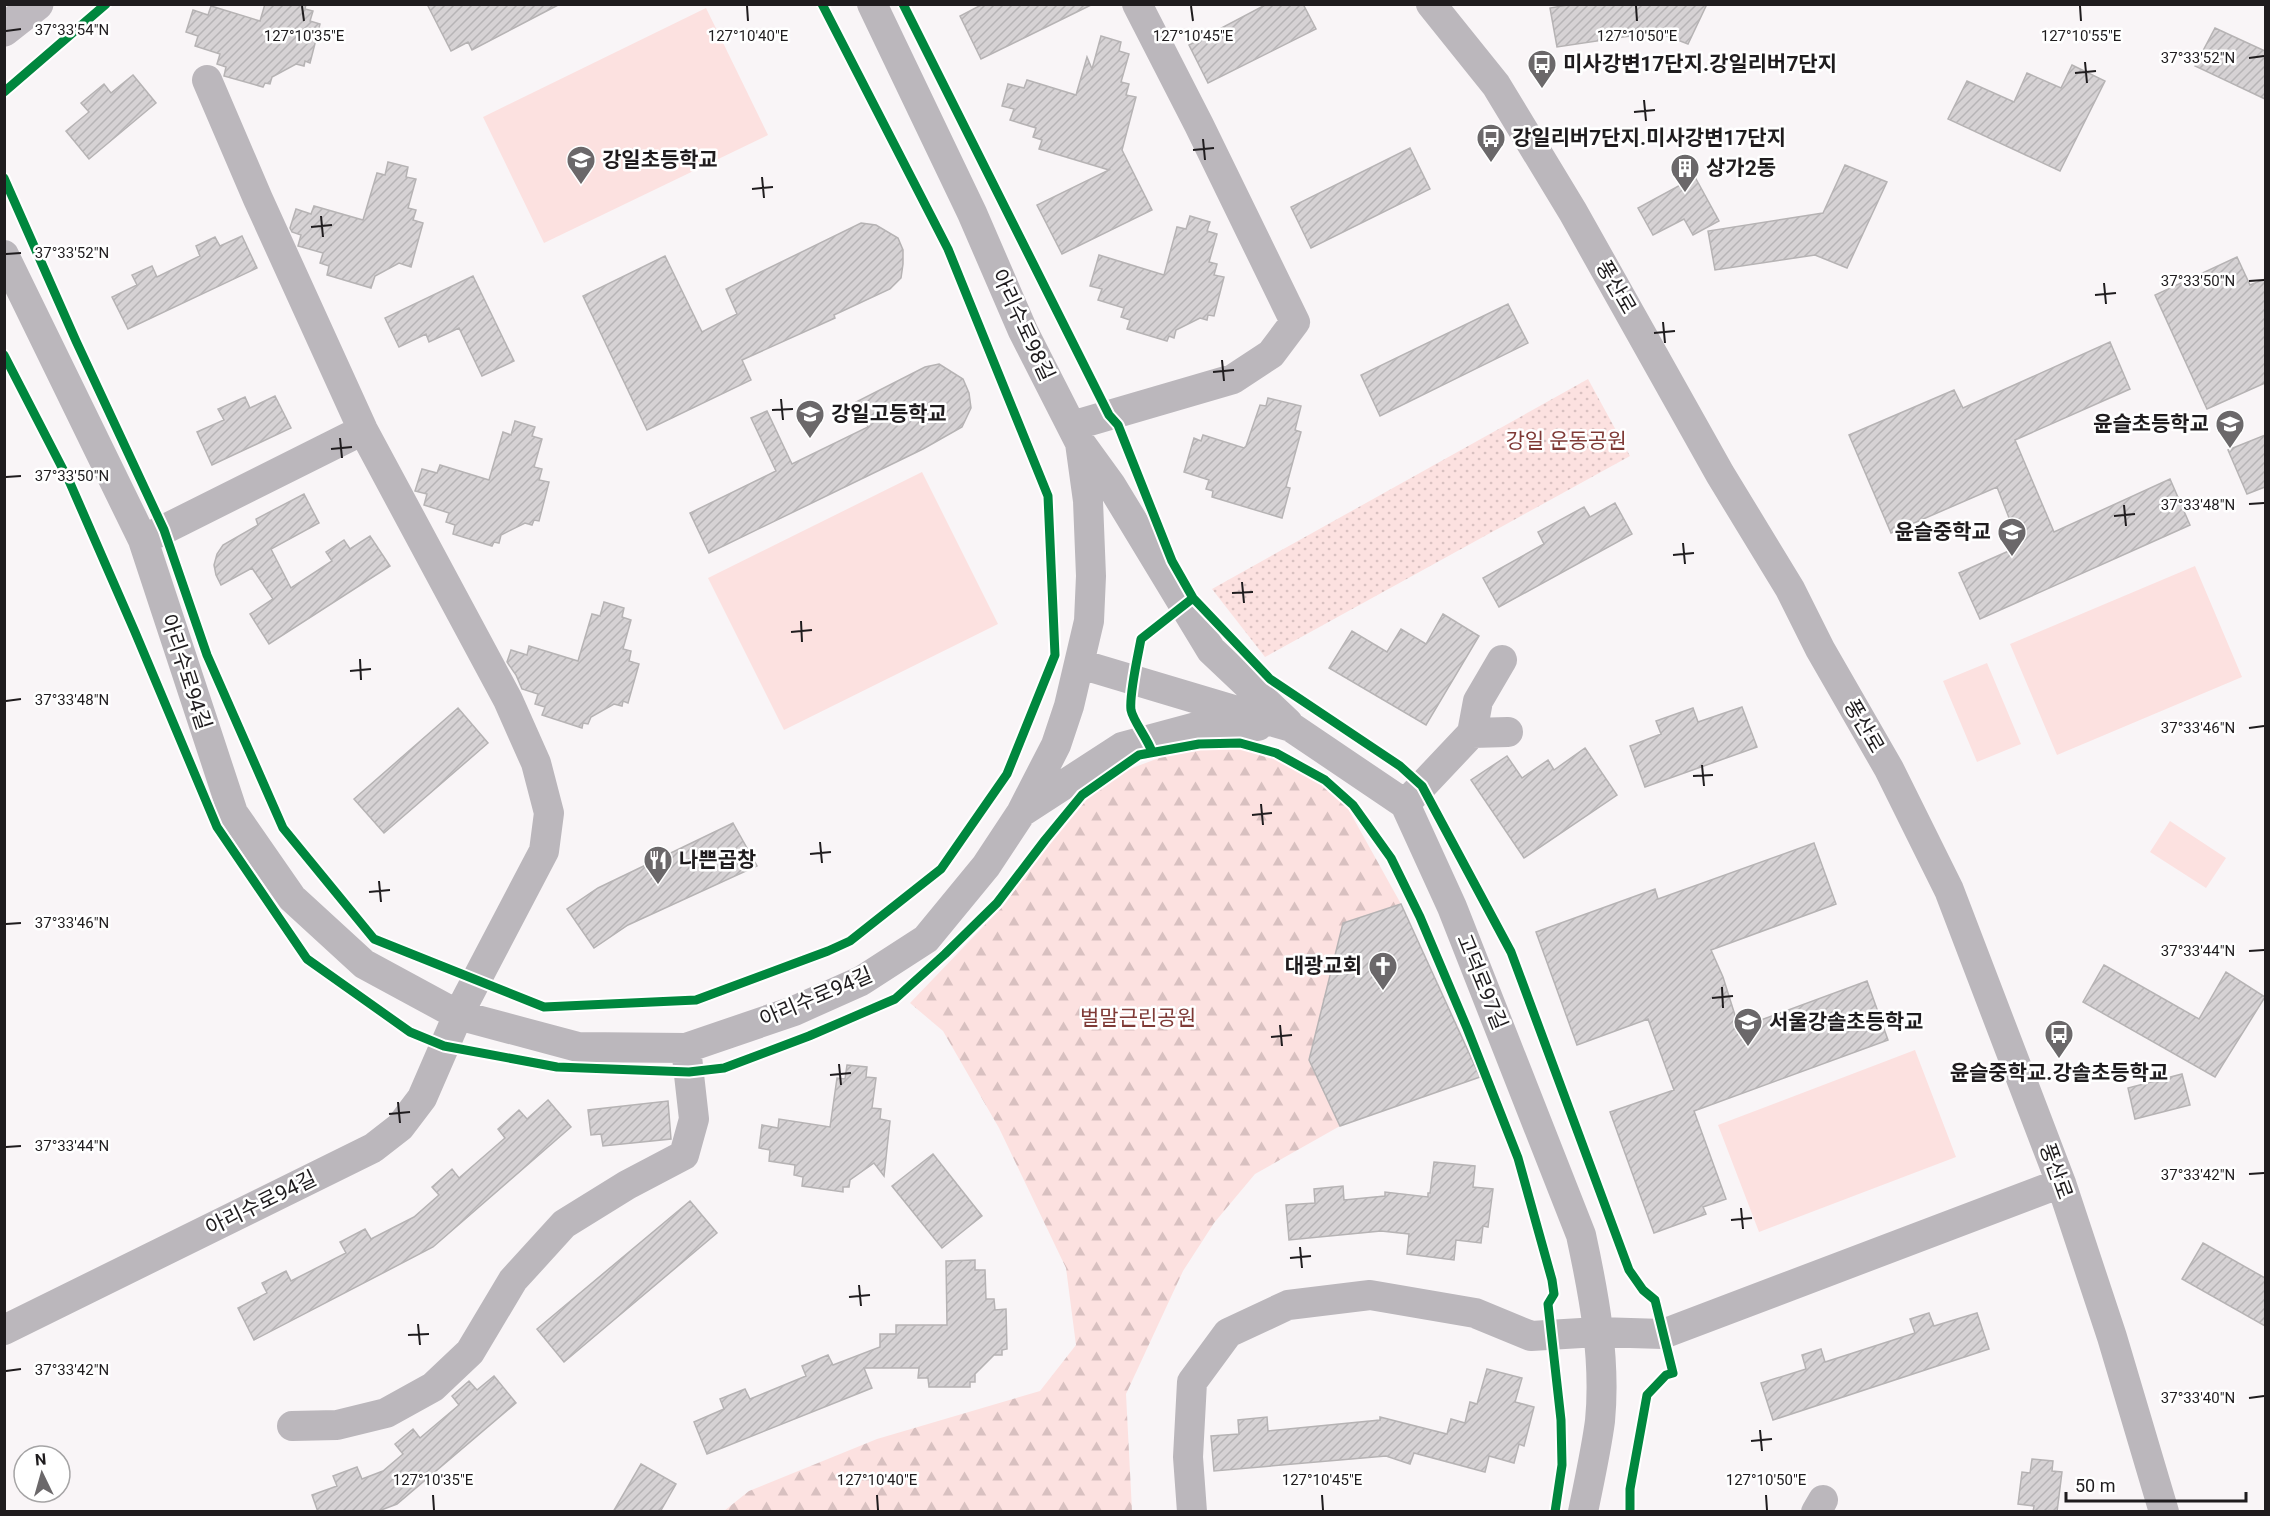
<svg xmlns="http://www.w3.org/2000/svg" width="2270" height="1516" font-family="Roboto,'Noto Sans KR',sans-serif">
<defs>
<pattern id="forest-firs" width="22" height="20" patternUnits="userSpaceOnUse" patternTransform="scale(1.5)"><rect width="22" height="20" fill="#fce1e0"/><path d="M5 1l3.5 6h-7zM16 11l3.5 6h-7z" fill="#d8c0c0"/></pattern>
<pattern id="park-dots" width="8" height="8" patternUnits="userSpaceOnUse" patternTransform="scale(1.5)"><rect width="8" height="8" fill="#fce1e0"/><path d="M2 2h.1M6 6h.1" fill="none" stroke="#d8c0c0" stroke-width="1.8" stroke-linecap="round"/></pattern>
<pattern id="building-hatch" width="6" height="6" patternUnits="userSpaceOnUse" patternTransform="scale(1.5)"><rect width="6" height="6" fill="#d6d2d4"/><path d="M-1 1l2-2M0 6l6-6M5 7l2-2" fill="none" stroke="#b7b4b6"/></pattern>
</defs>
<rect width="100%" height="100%" fill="#f9f5f7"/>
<path fill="url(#forest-firs)" d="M1237 747 1292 764 1341 796 1401 904 1343 923 1309 1060 1340 1126 1255 1174 1214 1223 1183 1271 1126 1394 1132 1511H724L749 1491 877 1439 1040 1391 1076 1345 1066 1268 999 1128 943 1031 910 1003 1004 905 1071 811 1127 770 1175 752Z"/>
<path fill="url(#park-dots)" d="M1588 379 1630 456 1265 657 1212 589Z"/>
<path fill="#fce1e0" d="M706 8 768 135 544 243 483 117Z
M922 472 998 624 784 730 708 578Z
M2195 566 2242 677 2057 755 2010 644Z
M1987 663 2021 744 1977 762 1943 681Z
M2170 821 2226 858 2206 888 2150 852Z
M1915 1050 1956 1157 1759 1232 1718 1125Z"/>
<path fill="url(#building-hatch)" stroke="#b6b3b4" stroke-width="1.5" d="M265 4H306L305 9 313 11 310 21 320 24 310 63 305 61 304 66 296 64 272 77 270 84 265 83 263 87 224 76 226 67 217 64 220 54 195 46 198 36 186 32 193 10 208 15 211 6 260 21Z
M427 4H560L472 50 468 42 451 51Z
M983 4H1093L981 59 960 16Z
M1267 4H1303L1316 29 1208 83 1189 45Z
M1573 4H1707L1688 44 1657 32 1557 47 1550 8Z
M2215 28 2265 51V99L2195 66Z
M1101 36 1121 42 1119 51 1129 54 1121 82 1129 84 1126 95 1136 97 1122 150 1152 210 1062 254 1037 205 1109 170 1039 149 1042 140 1033 137 1036 128 1010 120 1014 109 1002 106 1008 84 1024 88 1027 80 1076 95 1087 57 1092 69Z
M2072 65 2105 81 2060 171 1948 119 1967 81 2014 102 2027 73 2061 88Z
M133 75 156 103 89 159 66 131 89 112 81 103 104 84 111 93Z
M1410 148 1430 189 1311 248 1291 207Z
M388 162 408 167 406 177 416 179 408 208 416 210 413 220 423 223 411 267 399 263 375 276 371 288 327 275 329 266 320 263 323 253 298 246 301 235 292 232 290 228 296 209 311 214 314 206 363 220 377 173 385 175Z
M1845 165 1887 182 1847 268 1815 255 1715 270 1708 231 1823 213Z
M1695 177 1719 221 1693 235 1684 219 1653 235 1638 208Z
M1190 216 1210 222 1207 231 1217 234 1209 262 1217 264 1214 275 1224 277 1214 316 1208 315 1207 320 1200 318 1176 330 1174 338 1169 336 1167 341 1127 329 1130 320 1121 317 1124 308 1098 300 1102 289 1090 286 1099 255 1164 275 1177 227 1186 229Z
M861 223 876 225 898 238 903 250V264L901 278 890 289 834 315 835 318 742 360 751 380 647 430 583 296 665 256 702 332 737 314 726 289Z
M242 236 257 268 128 329 112 297 137 285 132 275 152 266 157 277 200 256 196 246 215 237 220 246Z
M2237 257 2250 285 2265 279V383L2207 409 2155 295Z
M473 276 514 361 482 376 459 328 429 342 426 334 399 347 385 318Z
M1508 304 1528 343 1380 416 1361 375Z
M2110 342 2130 389 2015 440 2054 532 2170 479 2190 525 1980 619 1959 573 2020 546 1997 487 1891 533 1849 435 1954 390 1963 408Z
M939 364 963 379 969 393 971 408 962 427 923 449 709 553 690 513 776 471 751 418 767 411 792 464 868 427 856 402 925 367Z
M275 396 291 428 212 465 197 432 224 420 218 409 245 397 250 408Z
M1268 398 1301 406 1295 430 1301 432 1286 487 1290 488 1282 518 1212 497 1213 491 1206 489 1209 480 1184 472 1194 438 1201 441 1203 435 1244 448 1246 446 1260 405 1266 406Z
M515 421 535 427 532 436 542 439 534 467 542 469 539 480 549 482 539 521 534 520 532 525 525 523 501 535 499 543 494 542 492 546 453 534 455 525 446 522 449 513 424 505 427 494 415 491 422 469 437 473 440 465 489 480 503 432 511 435Z
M2265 435V487L2247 494 2228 450Z
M304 494 319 523 271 549 291 588 332 561 326 552 344 540 350 549 370 536 390 566 269 644 250 614 273 599 252 568 221 585 216 575 214 565 217 554 223 545 258 525 256 519Z
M1615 503 1632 534 1499 607 1483 578 1544 544 1538 532 1584 507 1590 517Z
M604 602 624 608 622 617 631 620 623 649 631 651 629 661 639 664 628 703 623 701 622 706 614 704 591 717 588 724 583 723 582 728 542 715 545 707 535 704 538 694 522 689 516 675 507 662 511 650 527 655 529 646 578 661 592 614 600 616Z
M1443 614 1479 636 1426 725 1329 668 1352 631 1387 652 1401 629 1426 644Z
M1742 707 1757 747 1645 787 1630 746 1661 734 1656 721 1693 708 1698 722Z
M458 708 488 743 384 833 354 799Z
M1585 748 1617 795 1524 858 1471 780 1507 756 1522 778 1548 760 1554 770Z
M733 823 757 866 628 925 594 948 567 909 598 888Z
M1814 843 1836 904 1711 950 1723 977 1739 1028 1867 981 1888 1040 1694 1111 1726 1199 1703 1207 1706 1214 1654 1233 1610 1112 1674 1090 1648 1019 1577 1045 1536 932 1655 889 1658 899Z
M1401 904 1480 1077 1340 1126 1309 1060 1343 923Z
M2104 965 2199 1019 2226 972 2265 997 2215 1077 2083 1002Z
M847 1065 867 1067 866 1077 876 1078 872 1108 881 1109 880 1119 890 1121 884 1176 874 1163 850 1180 849 1187H843V1192L802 1186 803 1177 794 1175 795 1165 769 1161 770 1150 759 1148 762 1125 778 1128 779 1119 830 1127 837 1078 845 1079Z
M2182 1074 2190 1105 2135 1119 2128 1088Z
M548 1100 571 1127 433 1247 254 1340 238 1308 267 1293 262 1283 286 1271 291 1281 346 1253 340 1242 365 1229 371 1239 414 1217 439 1195 432 1187 452 1169 459 1178 505 1138 498 1129 519 1110 527 1119Z
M668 1101 671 1139 603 1146 601 1134 591 1135 588 1110Z
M933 1154 982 1216 942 1248 892 1186Z
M1434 1162 1475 1166 1473 1187 1493 1189 1488 1227 1483 1226 1481 1243 1456 1240 1454 1260 1407 1254 1409 1234 1381 1231 1289 1240 1286 1205 1315 1203 1314 1189 1343 1186 1344 1200 1385 1196V1192L1428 1197V1193H1430Z
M690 1201 717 1233 564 1362 537 1329Z
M2203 1243 2265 1278V1326L2182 1279Z
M975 1260V1270H985L986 1299H994L995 1310 1006 1309 1007 1349 1002 1350V1355H994L975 1374V1382H970V1387H929L928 1378H918L919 1368H864L872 1388 707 1454 694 1422 724 1409 720 1399 745 1389 750 1399 806 1376 802 1366 828 1355 833 1365 880 1347V1334H896V1325H947L946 1261Z
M1929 1313 1934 1326 1977 1313 1989 1349 1773 1420 1761 1383 1806 1369 1802 1355 1821 1349 1825 1362 1915 1333 1910 1319Z
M1487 1369 1522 1378 1515 1402 1534 1407 1524 1446 1519 1444 1514 1463 1489 1456 1485 1472 1414 1453 1410 1464 1386 1456 1214 1471 1211 1436 1239 1434 1238 1420 1267 1417 1268 1431 1380 1420V1417L1447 1434 1451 1419 1465 1423 1470 1402 1477 1404Z
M494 1376 516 1403 397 1504 376 1512H318L312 1495 337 1486 333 1476 357 1467 362 1479 383 1471 403 1454 395 1444 413 1429 420 1438 459 1405 452 1396 469 1381 477 1390Z
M2032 1459 2053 1461 2052 1471 2062 1472 2057 1512H2033L2034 1506 2018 1504 2022 1472 2030 1473Z
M641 1464 676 1484 660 1512H613Z"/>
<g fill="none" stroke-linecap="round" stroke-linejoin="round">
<path stroke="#bbb7bc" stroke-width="30" d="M1431 4 1496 85 1573 212 1720 474 1790 589 1820 649 1889 769 1949 890 2061 1183 2112 1337 2164 1512
M4 255 143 540 233 813 292 898 364 964 458 1015 578 1047 686 1048 794 1011 861 981 926 939 986 866 1021 813 1056 745 1069 706 1089 621 1091 576 1088 501 1080 443 1023 331 972 213 872 4
M1072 426 1233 379 1271 354 1295 322 1199 125 1137 4
M1082 445 1111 485 1211 650 1288 723
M143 540 363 430
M1080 664 1291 727 1405 804 1452 907 1581 1235C1594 1295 1606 1359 1600 1421 1596 1451 1589 1482 1583 1512
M1472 733 1508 732
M1405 804 1472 733 1478 701 1502 660
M1022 812 1122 747 1200 726H1258
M4 1330 373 1148 400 1127 422 1098 458 1015 544 851 549 813 536 763 508 700 363 430 258 199 207 80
M292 1426 337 1425 386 1413 433 1387 470 1352 513 1280 564 1224 627 1185 684 1155 694 1119 686 1048
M1192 1512 1188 1457 1192 1382 1228 1333 1288 1305 1370 1295 1475 1313 1531 1336 1598 1332 1663 1334 2061 1183
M1816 1512 1823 1500"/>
<path stroke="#beb9bf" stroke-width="33" d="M4 30 37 4"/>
<g stroke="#fff" stroke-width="13">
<path id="cycleway" d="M903 4 1109 415 1118 425 1172 561 1193 598 1270 679 1400 766 1422 786 1511 952 1629 1270 1643 1290 1655 1300 1673 1373 1666 1375 1647 1395 1630 1489V1512
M4 92 106 4
M4 178 76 341 164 530 207 655 283 828 374 939 544 1007 696 1000 828 951 850 941 941 869 1007 774 1055 655 1048 496 948 249 822 4
M4 355 70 483 135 632 217 827 307 959 410 1032 444 1046 557 1067 689 1072 724 1068 809 1036 895 999 945 954 997 903 1045 840 1082 795 1139 755 1199 744 1240 743 1276 753 1325 780 1353 805 1391 858 1420 917 1467 1028 1518 1158 1552 1280 1554 1294 1548 1304 1561 1420 1562 1465 1555 1512
M1152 752C1148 739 1133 721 1131 710 1129 695 1138 655 1141 639L1193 598"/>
</g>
<use href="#cycleway" stroke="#00873e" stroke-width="9"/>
</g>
<path fill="none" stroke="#1f1c1e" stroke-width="2" d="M302 6 304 21M747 6 748 21M1191 6 1193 21M1636 6 1637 21M2080 6 2081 21M6 31 21 29M2249 58 2264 56M2085 62 2087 83M2075 73 2096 71M1644 100 1646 121M1634 112 1655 110M1203 139 1205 160M1193 150 1214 148M762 177 764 198M752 189 773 187M321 216 323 237M311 227 332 225M6 254 21 253M2249 281 2264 280M2104 283 2106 304M2095 295 2116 293M1663 322 1665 343M1654 333 1675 331M1222 360 1224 381M1213 372 1234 370M781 399 783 420M772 410 793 409M340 438 342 458M331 449 352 447M6 477 21 476M2249 504 2264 503M2124 505 2126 526M2114 516 2135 514M1683 543 1685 564M1673 555 1694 553M1242 582 1244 603M1232 593 1253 592M801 621 802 642M791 632 812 630M360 659 361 680M350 671 371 669M6 701 21 699M2249 728 2264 726M1702 765 1704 786M1693 776 1713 775M1261 804 1263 825M1252 815 1272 813M820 842 822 863M810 854 831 852M379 881 381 902M369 892 390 890M6 924 21 923M2249 951 2264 950M1722 987 1723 1008M1712 998 1733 996M1280 1025 1282 1046M1271 1037 1292 1035M839 1064 841 1085M830 1075 851 1073M398 1102 400 1123M389 1114 410 1112M6 1147 21 1146M2249 1174 2264 1173M1741 1208 1743 1229M1731 1220 1752 1218M1300 1247 1302 1268M1290 1258 1311 1256M859 1285 861 1306M849 1297 870 1295M418 1324 420 1345M408 1335 429 1334M6 1371 21 1369M2249 1398 2264 1396M1760 1430 1762 1451M1751 1441 1772 1439M433 1495 434 1510M877 1495 878 1510M1322 1495 1323 1510M1766 1495 1767 1510"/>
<defs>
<g id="bus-pin" transform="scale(1.5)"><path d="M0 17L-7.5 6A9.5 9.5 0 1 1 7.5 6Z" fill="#6b686a" stroke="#fff"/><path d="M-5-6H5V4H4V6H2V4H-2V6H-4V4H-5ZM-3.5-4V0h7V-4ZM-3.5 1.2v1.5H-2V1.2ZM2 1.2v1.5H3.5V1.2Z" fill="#fff"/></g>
<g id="school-pin" transform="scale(1.5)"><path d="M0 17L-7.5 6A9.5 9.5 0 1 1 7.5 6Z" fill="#6b686a" stroke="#fff"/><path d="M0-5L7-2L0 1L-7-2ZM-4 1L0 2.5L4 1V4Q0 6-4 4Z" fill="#fff"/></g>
<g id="building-pin" transform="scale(1.5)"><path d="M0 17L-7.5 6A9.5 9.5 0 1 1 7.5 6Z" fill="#6b686a" stroke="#fff"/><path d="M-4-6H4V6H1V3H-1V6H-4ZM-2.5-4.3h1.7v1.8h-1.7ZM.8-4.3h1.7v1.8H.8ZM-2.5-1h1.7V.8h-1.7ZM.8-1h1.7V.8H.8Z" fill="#fff"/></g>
<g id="restaurant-pin" transform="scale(1.5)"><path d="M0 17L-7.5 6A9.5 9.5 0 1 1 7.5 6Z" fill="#6b686a" stroke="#fff"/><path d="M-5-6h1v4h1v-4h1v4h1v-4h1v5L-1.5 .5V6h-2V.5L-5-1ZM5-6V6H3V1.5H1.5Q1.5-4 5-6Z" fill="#fff"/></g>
<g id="church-pin" transform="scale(1.5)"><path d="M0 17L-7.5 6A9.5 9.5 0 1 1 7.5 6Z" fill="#6b686a" stroke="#fff"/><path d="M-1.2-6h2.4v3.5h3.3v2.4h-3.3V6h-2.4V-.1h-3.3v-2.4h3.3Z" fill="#fff"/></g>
</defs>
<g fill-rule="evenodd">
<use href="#bus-pin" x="1542" y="64"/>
<use href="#bus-pin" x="1491" y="138"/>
<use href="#school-pin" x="581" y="160"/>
<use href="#building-pin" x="1685" y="168"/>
<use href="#school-pin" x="810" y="414"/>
<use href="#school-pin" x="2230" y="424"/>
<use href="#school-pin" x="2012" y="532"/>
<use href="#restaurant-pin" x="658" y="860"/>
<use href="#church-pin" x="1383" y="966"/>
<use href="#school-pin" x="1748" y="1022"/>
<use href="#bus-pin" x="2059" y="1034"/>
</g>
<g text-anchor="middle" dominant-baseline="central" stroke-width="5" stroke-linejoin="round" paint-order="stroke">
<g font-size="21" font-weight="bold" fill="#1f1c1e" stroke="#fff" text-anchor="start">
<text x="1563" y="64">미사강변17단지.강일리버7단지</text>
<text x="1512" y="138">강일리버7단지.미사강변17단지</text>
<text x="602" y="160">강일초등학교</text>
<text x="1706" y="168">상가2동</text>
<text x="831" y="414">강일고등학교</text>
<text x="2209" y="424" text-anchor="end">윤슬초등학교</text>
<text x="1991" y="532" text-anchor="end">윤슬중학교</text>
<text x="679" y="860">나쁜곱창</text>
<text x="1362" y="966" text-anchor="end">대광교회</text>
<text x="1769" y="1022">서울강솔초등학교</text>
<text x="2059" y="1073" text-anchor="middle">윤슬중학교.강솔초등학교</text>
</g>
<g font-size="21" fill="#1f1c1e" stroke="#fff">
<text transform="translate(1616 287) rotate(60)">풍산로</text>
<text transform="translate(1023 325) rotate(65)">아리수로98길</text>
<text transform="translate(186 672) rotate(72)">아리수로94길</text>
<text transform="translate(1864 726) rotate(60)">풍산로</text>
<text transform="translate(1482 982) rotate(68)">고덕로97길</text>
<text transform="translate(816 997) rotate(-23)">아리수로94길</text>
<text transform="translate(2056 1171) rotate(70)">풍산로</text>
<text transform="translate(261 1203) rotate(-26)">아리수로94길</text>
</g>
<g font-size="21" fill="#7f3a36" stroke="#fff">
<text x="1566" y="441">강일 운동공원</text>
<text x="1138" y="1018">벌말근린공원</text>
</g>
</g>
<g font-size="15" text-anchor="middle" fill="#1f1c1e" stroke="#fff" stroke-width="5" stroke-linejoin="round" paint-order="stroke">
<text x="72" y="35">37°33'54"N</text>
<text x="304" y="41">127°10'35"E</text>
<text x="748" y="41">127°10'40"E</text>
<text x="1193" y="41">127°10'45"E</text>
<text x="1637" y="41">127°10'50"E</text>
<text x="2081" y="41">127°10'55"E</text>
<text x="2198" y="63">37°33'52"N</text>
<text x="72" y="258">37°33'52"N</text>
<text x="2198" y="286">37°33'50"N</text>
<text x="72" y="481">37°33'50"N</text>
<text x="2198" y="510">37°33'48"N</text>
<text x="72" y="705">37°33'48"N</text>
<text x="2198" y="733">37°33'46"N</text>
<text x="72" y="928">37°33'46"N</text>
<text x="2198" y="956">37°33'44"N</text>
<text x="72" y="1151">37°33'44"N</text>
<text x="2198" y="1180">37°33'42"N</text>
<text x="72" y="1375">37°33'42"N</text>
<text x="2198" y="1403">37°33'40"N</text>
<text x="433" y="1485">127°10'35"E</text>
<text x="877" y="1485">127°10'40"E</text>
<text x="1322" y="1485">127°10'45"E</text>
<text x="1766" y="1485">127°10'50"E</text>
</g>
<rect width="2270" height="1516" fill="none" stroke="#1f1c1e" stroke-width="12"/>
<g transform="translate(42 1474) rotate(355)"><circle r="28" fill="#ffffff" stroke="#a5a4a5" stroke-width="1.5"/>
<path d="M0-4.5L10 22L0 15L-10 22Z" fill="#6b686a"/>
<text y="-9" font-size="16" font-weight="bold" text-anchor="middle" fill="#1f1c1e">N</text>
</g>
<path d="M2066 1492v9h180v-9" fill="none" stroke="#1f1c1e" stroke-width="3"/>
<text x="2075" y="1492" font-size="18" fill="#1f1c1e" stroke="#ffffff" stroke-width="4.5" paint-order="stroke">50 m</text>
</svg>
